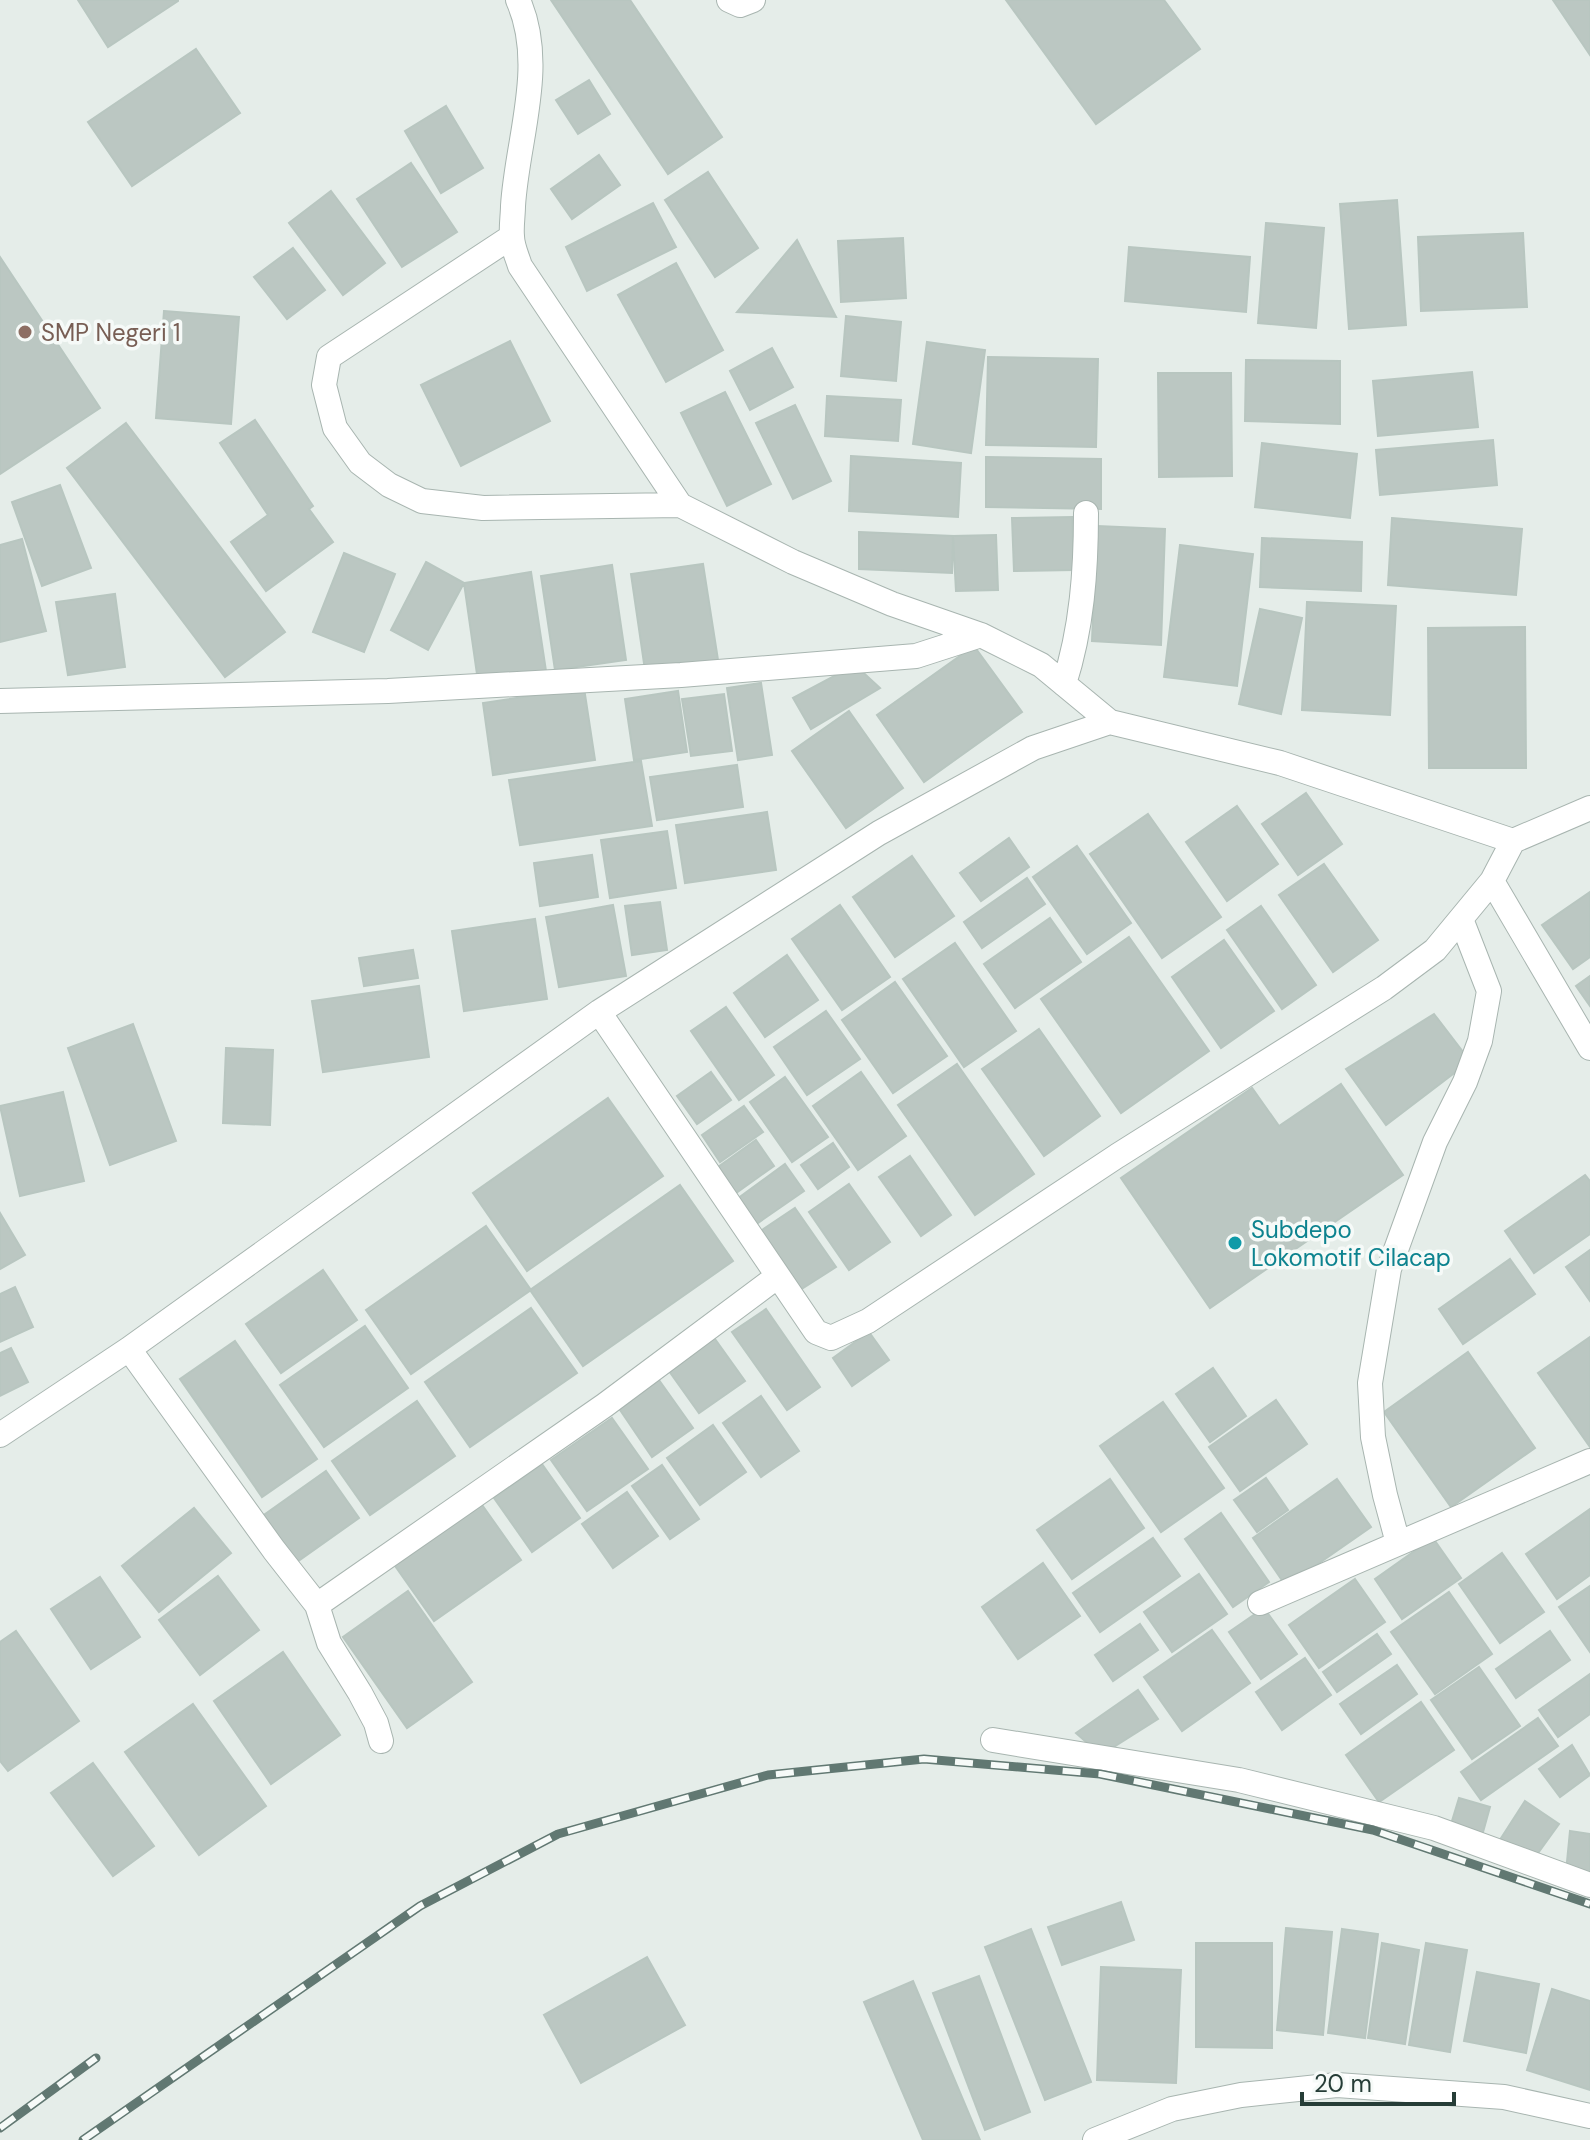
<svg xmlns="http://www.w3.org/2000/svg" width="1590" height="2140" font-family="'DM Sans',sans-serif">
<rect width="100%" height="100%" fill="#e5ede9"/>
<path fill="#bbc7c2" stroke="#b8c6c0" stroke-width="2" d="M78 0H178V1L108 47Z
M551 0H630L722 137 668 174Z
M1006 0H1164L1200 49 1096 124Z
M1553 0H1590V55Z
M196 49 240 113 132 186 88 122Z
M589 80 610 114 578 134 556 100Z
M446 106 483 168 441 193 405 131Z
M599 155 620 185 572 219 551 189Z
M411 163 457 232 402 267 357 199Z
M708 172 758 248 715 277 665 200Z
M331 191 385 263 343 295 289 223Z
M1397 200 1406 325 1349 329 1340 204Z
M653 203 676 247 587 291 566 247Z
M1266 223 1324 228 1316 328 1258 323Z
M1523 233 1527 307 1421 311 1418 237Z
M903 238 906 298 841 302 838 241Z
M797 240 836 317 737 312Z
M1129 247 1250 257 1246 312 1125 301Z
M293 248 325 290 287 319 254 277Z
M0 257 100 408 0 474Z
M676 263 723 350 666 382 618 295Z
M164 311 239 317 231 424 156 418Z
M846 316 901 322 896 381 841 376Z
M510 341 550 421 461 466 421 385Z
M927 342 985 350 971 453 913 444Z
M772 348 793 387 750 410 730 371Z
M988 357 1098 359 1096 447 986 445Z
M1246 360 1340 361V424L1245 421Z
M1472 372 1478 427 1378 436 1373 381Z
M1158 373H1231L1232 476 1159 477Z
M725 392 771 484 727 506 681 413Z
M827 396 901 400 898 441 825 436Z
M795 405 831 481 793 499 756 423Z
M255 420 313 506 309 509 333 542 266 591 231 542 268 515 220 443Z
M126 423 285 632 225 677 67 468Z
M1493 440 1497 485 1380 495 1376 450Z
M1262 443 1357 454 1350 518 1255 507Z
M851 456 961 463 958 517 849 511Z
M986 457 1101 459V509L986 507Z
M60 485 91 568 42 586 12 502Z
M1072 517 1074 570 1014 571 1012 518Z
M1392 518 1522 529 1516 595 1388 585Z
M1097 526 1165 529 1161 645 1092 641Z
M859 532 953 536 952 573 859 569Z
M996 535 998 590 956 591 953 536Z
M1262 538 1362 542 1361 591 1260 587Z
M22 539 46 631 0 642V545Z
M1180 545 1253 554 1237 686 1164 677Z
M344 553 395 574 364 652 313 632Z
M426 562 464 583 428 650 391 630Z
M703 564 718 660 645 670 631 574Z
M612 565 626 660 555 670 541 576Z
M531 572 546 671 478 681 464 583Z
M115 594 125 667 68 675 56 602Z
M1307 602 1396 606 1390 715 1302 710Z
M1260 609 1302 618 1281 714 1239 704Z
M1525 627 1526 768H1429L1428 628Z
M974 646 1022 712 924 782 877 715Z
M855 665 880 688 811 729 793 698Z
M761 683 772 755 738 760 727 688Z
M584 688 595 760 493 775 483 703Z
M678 691 687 752 634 760 625 699Z
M724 694 732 751 691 756 682 699Z
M849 711 903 788 846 828 792 751Z
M641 761 652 826 520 845 509 780Z
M737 765 743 807 657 820 650 777Z
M1306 793 1342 844 1298 875 1262 824Z
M1237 806 1278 864 1227 901 1186 842Z
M767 812 776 870 685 883 676 825Z
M1148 814 1221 917 1162 958 1090 854Z
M667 831 676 888 610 898 601 840Z
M1009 838 1029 867 981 901 960 873Z
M1077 846 1131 923 1087 954 1033 877Z
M592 855 598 897 540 906 534 863Z
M912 856 954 916 895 957 853 897Z
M1324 864 1378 940 1333 972 1279 895Z
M1027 878 1045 904 982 948 964 922Z
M1590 892V957L1573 969 1542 925Z
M660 902 667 950 632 955 625 906Z
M613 905 626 976 559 987 546 917Z
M840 905 890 977 842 1010 792 939Z
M1261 906 1316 985 1282 1009 1227 930Z
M1050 918 1081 962 1015 1008 984 964Z
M535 919 547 999 464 1011 452 931Z
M1129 937 1209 1051 1121 1113 1041 999Z
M1224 940 1274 1011 1221 1048 1172 977Z
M955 943 1016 1031 964 1067 903 979Z
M413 950 418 978 364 986 359 958Z
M787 955 818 1000 765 1037 734 993Z
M1590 976V1006L1576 986Z
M895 982 947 1056 893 1093 842 1020Z
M419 986 429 1057 323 1072 312 1001Z
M726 1007 774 1075 739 1100 691 1031Z
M826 1011 860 1059 807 1095 774 1047Z
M1434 1014 1470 1061 1386 1125 1346 1069Z
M133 1024 176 1141 110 1165 68 1048Z
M1039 1029 1100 1116 1044 1156 982 1069Z
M226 1048 273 1050 270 1125 223 1123Z
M957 1064 1034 1174 975 1215 898 1105Z
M711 1072 731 1100 697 1124 677 1096Z
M861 1072 906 1136 858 1170 813 1106Z
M785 1077 828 1137 792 1162 750 1102Z
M1341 1084 1403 1175 1210 1308 1121 1178 1252 1088 1279 1126Z
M63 1092 84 1181 20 1196 0 1106Z
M608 1098 663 1176 527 1271 473 1193Z
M744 1106 763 1132 720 1162 702 1135Z
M756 1140 774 1166 736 1193 718 1167Z
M833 1143 849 1167 818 1189 801 1165Z
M910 1156 951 1215 921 1236 879 1177Z
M785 1164 804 1191 755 1225 737 1199Z
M1585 1175 1590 1181V1234L1534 1273 1505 1231Z
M849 1184 890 1242 849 1270 809 1212Z
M680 1185 733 1261 583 1366 530 1290Z
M795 1208 836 1267 797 1292 756 1234Z
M0 1213 25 1255 0 1269Z
M486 1226 531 1290 411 1374 366 1310Z
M1590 1250V1301L1566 1267Z
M1510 1259 1535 1294 1463 1344 1439 1309Z
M323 1270 357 1320 281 1373 246 1324Z
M15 1287 33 1327 0 1342V1294Z
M531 1308 577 1373 470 1447 425 1382Z
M766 1309 820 1387 787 1410 732 1332Z
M365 1326 408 1388 324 1447 280 1385Z
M710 1332 745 1381 699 1413 664 1364Z
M869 1332 889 1360 852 1386 833 1358Z
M1590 1337V1447L1538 1373Z
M235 1341 317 1459 262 1497 180 1379Z
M11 1348 28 1382 0 1396V1353Z
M1468 1352 1535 1448 1451 1507 1384 1412Z
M1213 1368 1246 1416 1210 1442 1176 1394Z
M654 1373 693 1428 652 1457 614 1401Z
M761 1396 799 1451 761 1477 723 1423Z
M1276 1400 1307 1444 1240 1491 1209 1447Z
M417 1401 455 1456 370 1515 332 1461Z
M1163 1402 1224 1488 1161 1532 1100 1446Z
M612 1418 648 1469 587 1511 551 1460Z
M713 1425 746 1472 700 1505 667 1458Z
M542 1464 580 1518 532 1552 494 1498Z
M662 1465 699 1519 670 1539 632 1486Z
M326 1471 359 1518 294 1564 261 1517Z
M1266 1478 1288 1510 1257 1532 1234 1500Z
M1110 1479 1144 1528 1072 1579 1037 1530Z
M1337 1479 1371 1527 1286 1586 1253 1538Z
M627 1492 658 1536 613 1568 582 1524Z
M480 1502 521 1560 434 1621 393 1563Z
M194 1508 231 1553 159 1612 122 1566Z
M1590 1509V1575L1557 1599 1526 1554Z
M1221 1513 1269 1582 1233 1607 1185 1539Z
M1153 1538 1180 1576 1100 1632 1073 1593Z
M1433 1538 1461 1578 1402 1619 1375 1579Z
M1502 1553 1544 1612 1500 1643 1459 1584Z
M1043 1563 1080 1616 1018 1659 982 1607Z
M1199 1574 1227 1614 1172 1652 1144 1612Z
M218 1576 259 1630 200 1675 159 1620Z
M100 1577 140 1637 91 1669 51 1609Z
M1355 1579 1385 1622 1319 1668 1289 1625Z
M1590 1586V1652L1559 1607Z
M408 1591 472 1682 407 1728 343 1637Z
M1449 1592 1492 1654 1435 1694 1391 1632Z
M1264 1608 1297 1654 1261 1679 1229 1632Z
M1140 1624 1158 1650 1113 1681 1095 1655Z
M1212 1630 1250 1683 1182 1731 1144 1677Z
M16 1631 79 1721 8 1771 0 1761V1642Z
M1550 1631 1570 1660 1516 1698 1496 1669Z
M1377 1634 1391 1654 1337 1692 1323 1672Z
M283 1652 340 1735 271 1784 214 1701Z
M1305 1658 1331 1695 1282 1730 1256 1692Z
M1397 1665 1417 1694 1361 1734 1340 1704Z
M1479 1667 1520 1726 1472 1759 1431 1700Z
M1590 1674V1714L1558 1737 1539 1710Z
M1138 1690 1158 1719 1101 1755 1076 1733Z
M1421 1702 1454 1750 1379 1802 1346 1755Z
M193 1704 266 1806 199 1855 125 1752Z
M1538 1718 1558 1746 1481 1800 1461 1772Z
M1572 1745 1590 1775 1560 1797 1539 1769Z
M93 1763 154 1846 113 1876 51 1793Z
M1459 1798 1490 1807 1480 1843 1449 1831Z
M1525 1801 1559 1824 1533 1860 1496 1846Z
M1570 1831 1590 1834V1880L1566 1872Z
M1121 1902 1134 1940 1062 1965 1048 1927Z
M1286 1928 1332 1932 1323 2035 1277 2030Z
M1031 1929 1091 2082 1045 2100 985 1947Z
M1342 1929 1378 1934 1365 2038 1328 2033Z
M1196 1943H1272V2048L1196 2047Z
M1382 1943 1419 1950 1405 2044 1368 2038Z
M1426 1943 1467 1950 1450 2052 1409 2045Z
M647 1957 685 2025 581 2083 544 2015Z
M1101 1967 1181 1970 1176 2083 1097 2080Z
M1477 1972 1539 1984 1526 2053 1464 2041Z
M979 1976 1030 2112 985 2130 933 1993Z
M913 1981 980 2140H923L864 2002Z
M1552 1989 1590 2001V2090L1527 2070Z"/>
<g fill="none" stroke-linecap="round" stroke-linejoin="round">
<g stroke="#a8b5b0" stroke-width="26">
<path id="minor" d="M518 0C547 65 517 139 513 206 513 215 511 227 512 236 512 246 517 256 520 266L680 505 793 562 892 604 981 635 1041 665 1110 722
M729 0 740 5 753 0
M511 237 329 357 324 385 335 428 360 463 389 485 422 501 483 508 680 505
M1064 684C1082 628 1086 571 1086 513
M0 701 388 691 681 675 916 656 981 635
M1492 881 1590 1048
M599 1012 816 1332 831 1338 868 1321 1117 1156 1384 988 1435 950 1492 881 1513 841
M129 1349 274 1550 317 1605 605 1405 778 1276
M0 1435 129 1349 599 1012 879 833 1033 748 1110 722 1280 763 1513 841 1590 808
M1398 1543 1385 1495 1373 1437 1370 1383 1389 1269 1435 1142 1465 1082 1480 1041 1489 991 1461 919
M1260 1603 1590 1461
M317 1605 329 1643 360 1693 376 1723 381 1741
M993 1740 1239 1780 1434 1828 1590 1885
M1095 2140 1172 2109 1241 2095 1337 2085 1504 2097 1590 2116"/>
</g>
<use href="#minor" stroke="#fff" stroke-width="24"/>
<g stroke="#617872" stroke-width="9">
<path id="rail" d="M0 2128 96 2058
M83 2140 420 1906 558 1834 768 1775 924 1759 1100 1774 1373 1830 1590 1904"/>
</g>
<use href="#rail" stroke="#f6faf8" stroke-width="6" stroke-dasharray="18" stroke-linecap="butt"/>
</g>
<circle fill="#8d6e63" stroke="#f6faf8" stroke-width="3" cx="25" cy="332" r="8"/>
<circle fill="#0f9aa8" stroke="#f6faf8" stroke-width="3" cx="1235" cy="1243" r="8"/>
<g text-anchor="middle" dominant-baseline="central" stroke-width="7" stroke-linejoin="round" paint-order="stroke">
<g font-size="24" fill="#785e54" stroke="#f6faf8" text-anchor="start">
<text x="41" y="332">SMP Negeri 1</text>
</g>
<g font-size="24" fill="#0d838f" stroke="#f6faf8" text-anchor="start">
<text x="1251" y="1229">Subdepo<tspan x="1251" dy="28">Lokomotif Cilacap</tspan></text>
</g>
</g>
<path d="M1302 2092v12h152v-12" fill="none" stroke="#263d37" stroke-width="4"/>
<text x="1314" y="2092" font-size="24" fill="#263d37" stroke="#f6faf8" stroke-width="6" paint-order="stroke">20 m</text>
</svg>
